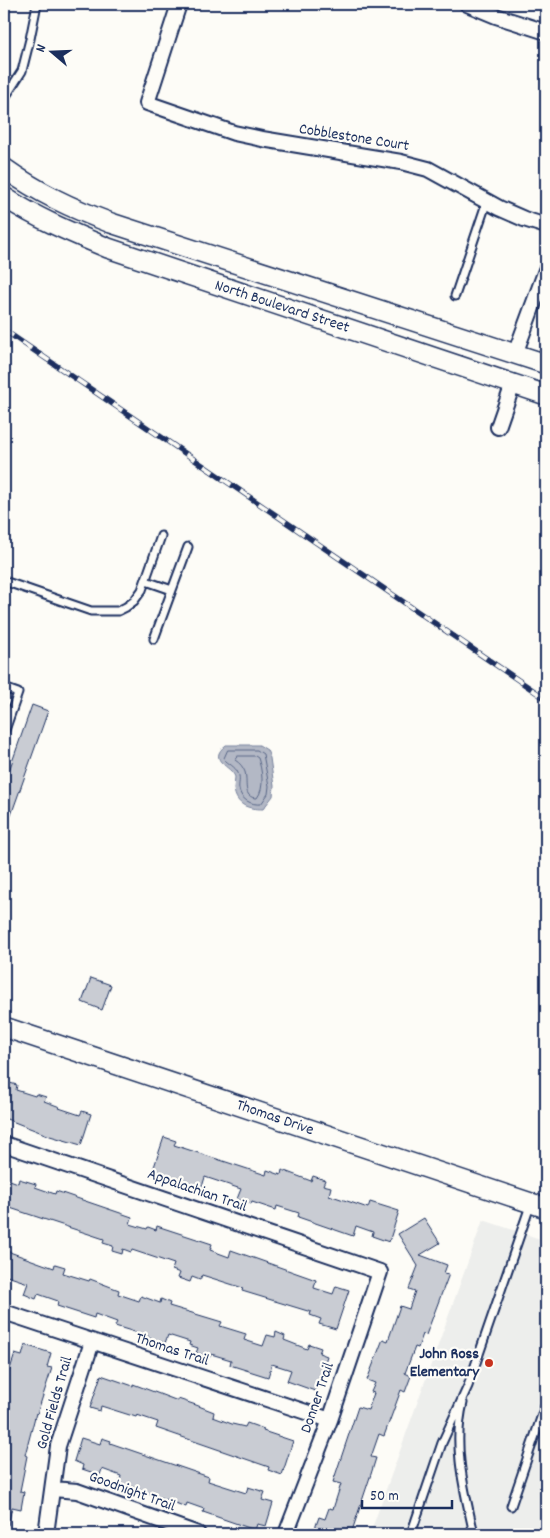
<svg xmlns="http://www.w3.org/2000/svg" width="550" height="1538" font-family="Dekko,sans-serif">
<rect width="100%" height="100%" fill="#fdfcf7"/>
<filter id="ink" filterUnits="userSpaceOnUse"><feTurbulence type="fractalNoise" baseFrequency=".02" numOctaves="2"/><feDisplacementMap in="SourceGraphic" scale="10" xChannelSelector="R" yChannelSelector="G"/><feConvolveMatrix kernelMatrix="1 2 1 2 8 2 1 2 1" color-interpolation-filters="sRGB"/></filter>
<g filter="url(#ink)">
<path fill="#edeeec" d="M483 1220 546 1241V1534H370Z"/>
<path fill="#b3b8c5" stroke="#76819c" d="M226 745H259L267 750 270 758 274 786 273 796 263 809C249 809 236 806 234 789 234 785 235 781 235 777 232 766 206 761 226 745Z"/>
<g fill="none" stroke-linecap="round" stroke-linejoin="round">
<path stroke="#586687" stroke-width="1" d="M228 750H257L263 754 269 786 268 794 261 804C251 805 241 800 239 789 238 784 241 779 238 773 235 766 228 764 224 759Z
M238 756H255L258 758C262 770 265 788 257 798 242 798 248 782 245 772 243 767 240 763 235 760Z"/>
</g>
<path fill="#c9ccd3" stroke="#1b2f5e" d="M32 705 48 711 5 832H4V785Z
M91 978 111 985 102 1010 82 1002Z
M6 1082 17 1085 16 1090 35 1096 36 1094 46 1097 44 1101 60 1107 59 1108 80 1115 82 1111 91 1114 81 1145 50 1136 4 1118V1089Z
M164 1137 176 1141 174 1145 266 1175 267 1170 281 1175 282 1170 311 1181 313 1176 325 1180 323 1185 331 1187 329 1195 368 1208 370 1202 399 1211 389 1242 372 1236 373 1232 356 1226 353 1236 298 1217 299 1213 277 1206 276 1210 252 1202 251 1204 237 1199 241 1189 205 1177 202 1187 153 1170Z
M7 1179 18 1183 19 1179 36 1184 35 1187 55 1194 56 1191 132 1217 130 1224 147 1229 148 1227 156 1230 157 1226 212 1244 210 1250 229 1257 231 1250 316 1280 314 1288 333 1294 336 1286 349 1290 336 1329 319 1324 321 1319 310 1315 311 1312 242 1291 243 1288 202 1275 200 1280 192 1277 190 1282 178 1278 180 1273 172 1270 174 1264 132 1250 131 1252 123 1249 122 1254 112 1251 113 1246 103 1243 104 1239 4 1206V1189Z
M424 1218 440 1243 420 1255 447 1265 444 1273 449 1274 426 1335 423 1334 418 1348 415 1347 405 1373 411 1376 405 1392 401 1390 384 1436 379 1434 371 1457 376 1458 371 1474 351 1534H313L319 1517 325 1519 329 1508 333 1509 341 1484 333 1482 358 1407 368 1410 374 1393 371 1392 375 1383 367 1380 383 1339 388 1341 400 1306 409 1309 415 1291 409 1289 418 1266 398 1234Z
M4 1250 54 1268 55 1264 65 1267 63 1273 89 1281 90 1279 119 1290 118 1294 139 1301 141 1296 160 1303 161 1299 170 1303 169 1306 222 1322 220 1326 246 1334 244 1340 263 1346 267 1335 275 1337 276 1332 285 1336 284 1340 307 1349 309 1344 321 1348 319 1353 327 1356 315 1391 287 1381 291 1370 272 1364 268 1377 230 1365 231 1360 211 1354 210 1357 196 1353 198 1348 189 1345 190 1342 168 1335 165 1343 148 1338V1336L115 1326 117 1322 95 1314 94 1318 57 1306 58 1301 38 1294 36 1299 24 1294 28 1283 4 1275Z
M25 1345 51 1353 47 1367 52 1368 37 1414 36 1413 25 1455 27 1456 20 1491 24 1492 21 1509 12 1507 8 1525H4V1380L6 1381 15 1354 22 1356Z
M101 1375 133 1386V1384L178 1401V1399L196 1405 214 1412 213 1417 232 1424 245 1427 247 1423 264 1429 263 1431 293 1441 282 1475 268 1470 269 1467 156 1428 158 1422 137 1415 136 1417 101 1406 100 1411 90 1408Z
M81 1438 100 1444 102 1438 111 1441 110 1443 209 1477 208 1481 246 1493 248 1487 265 1492 262 1500 273 1503 266 1526 257 1524 255 1530 203 1512 204 1509 187 1503 186 1507 132 1487 131 1488 119 1484 121 1476 102 1469 100 1475 82 1469 83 1465 74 1461Z"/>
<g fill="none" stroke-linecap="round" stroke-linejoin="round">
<g stroke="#1b2f5e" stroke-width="11">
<path id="lane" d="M4 99 22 71 30 39 37 4
M455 296 487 201
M4 581 91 611H118L126 607 134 601 142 590 161 536
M146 581 172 590 188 547
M154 639 172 590
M4 688 18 693 4 733
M463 1403C452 1447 465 1492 474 1534
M511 1506 546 1403
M411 1534 442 1443 468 1386 531 1203"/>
</g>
<g stroke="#1b2f5e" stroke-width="18">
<path id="street" d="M179 4 147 103 234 133 262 139 401 162 428 169 499 208 524 219 546 226
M467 4 496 16 546 32
M515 354 546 270
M498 427 513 384
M4 1144 380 1272 330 1420 286 1534
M4 1312 330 1420
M53 1489 77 1491 198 1534
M46 1534 58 1446 92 1342"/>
</g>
<g stroke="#1b2f5e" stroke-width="22">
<path id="secondary" d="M4 168C39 193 71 208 111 223L546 364
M4 197C36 218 72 233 108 248L546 395
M4 1027 546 1208"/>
</g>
<use href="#lane" stroke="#fdfcf7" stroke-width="7"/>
<use href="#street" stroke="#fdfcf7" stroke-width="14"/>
<use href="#secondary" stroke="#fdfcf7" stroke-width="19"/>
<g stroke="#1b2f5e" stroke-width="5.5">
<path id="rail" d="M4 330 546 699"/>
</g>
<use href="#rail" stroke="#fdfcf7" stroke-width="4" stroke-dasharray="11" stroke-linecap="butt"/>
</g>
</g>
<circle fill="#c8321e" stroke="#fdfcf7" stroke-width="2" cx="489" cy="1363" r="5"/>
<g text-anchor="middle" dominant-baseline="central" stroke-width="4.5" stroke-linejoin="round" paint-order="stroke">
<g font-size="16" fill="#1b2f5e" stroke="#fdfcf7">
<text transform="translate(354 138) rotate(9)">Cobblestone Court</text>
<text transform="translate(282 307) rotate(18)">North Boulevard Street</text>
<text transform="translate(275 1118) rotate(19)">Thomas Drive</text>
<text transform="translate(197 1191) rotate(19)">Appalachian Trail</text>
<text transform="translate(172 1350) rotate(18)">Thomas Trail</text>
<text transform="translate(318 1398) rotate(-71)">Donner Trail</text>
<text transform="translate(55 1403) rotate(-74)">Gold Fields Trail</text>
<text transform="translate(132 1492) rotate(20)">Goodnight Trail</text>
</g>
<g font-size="16" font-weight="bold" fill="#1b2f5e" stroke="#fdfcf7" text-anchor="end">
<text x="479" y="1354">John Ross<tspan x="479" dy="18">Elementary</tspan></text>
</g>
</g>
<rect width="550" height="1538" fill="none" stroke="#fdfcf7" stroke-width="20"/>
<rect x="10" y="10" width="530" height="1518" fill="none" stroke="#1b2f5e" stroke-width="2" filter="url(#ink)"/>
<g transform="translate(52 52) rotate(289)" stroke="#fdfcf7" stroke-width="4" paint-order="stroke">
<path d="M0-4L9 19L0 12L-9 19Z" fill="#1b2f5e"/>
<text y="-8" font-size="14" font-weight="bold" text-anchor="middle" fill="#1b2f5e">N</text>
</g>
<path d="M362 1500v8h90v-8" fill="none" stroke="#1b2f5e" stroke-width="2.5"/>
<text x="370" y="1500" font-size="15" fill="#1b2f5e" stroke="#fdfcf7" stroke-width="4" paint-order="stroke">50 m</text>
</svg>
